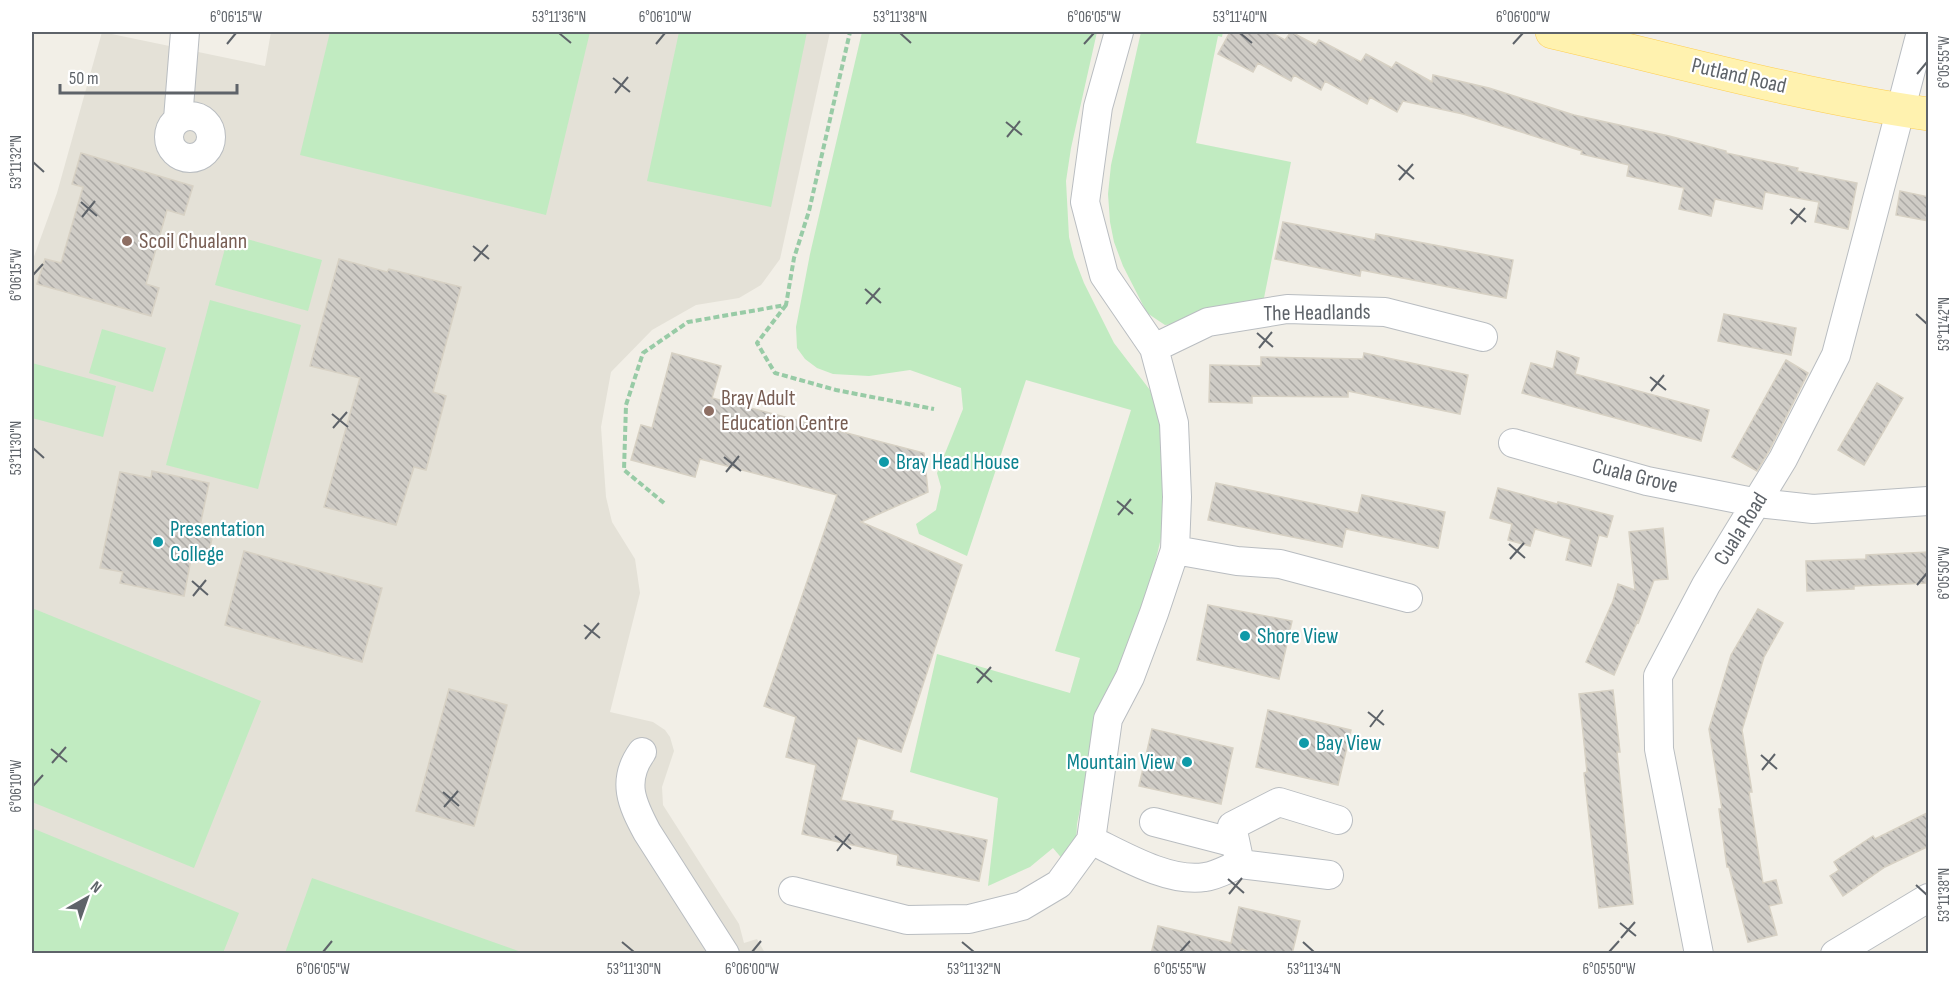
<svg xmlns="http://www.w3.org/2000/svg" width="1960" height="985" font-family="'Sofia Sans Condensed',sans-serif">
<defs>
<pattern id="building-back-hatch" width="6" height="6" patternUnits="userSpaceOnUse" patternTransform="scale(1.5)"><rect width="6" height="6" fill="#cfccc6"/><path d="M-1 5l2 2M0 0l6 6M5-1l2 2" fill="none" stroke="#aba9a5"/></pattern>
</defs>
<rect width="100%" height="100%" fill="#f2efe7"/>
<path fill="#e4e1d7" d="M102 32 265 66 271 32H830L780 259 761 285 739 298 696 305 652 330 611 372 601 427 606 497 612 522 635 559 640 593 610 712 653 722 665 730 670 737 674 751 662 787 663 805 739 924 744 943 757 939 765 953H32V262L57 193Z"/>
<path fill="#c1ebc1" d="M330 32H590L546 215 300 155Z
M679 32H807L771 207 647 181Z
M862 32H1097L1071 148 1066 181 1069 237 1074 257 1084 283 1114 343 1153 394 1165 441V520L1145 608 1100 713 1077 824 1076 844 1064 861 1053 848 1030 867 988 886 998 798 910 772 937 654 1070 693 1080 658 1055 651 1131 410 1026 380 967 556 919 534 916 524 936 510 941 487 937 473 963 409 961 388 910 370 869 376 833 374 817 368 805 359 797 348 796 327 810 254Z
M1141 32H1223L1222 37 1218 36 1196 143 1291 162 1263 303 1193 322 1165 325 1147 313 1123 266 1114 242 1110 222 1108 194 1111 165Z
M229 234 322 260 308 311 215 285Z
M210 300 301 325 258 489 166 465Z
M102 329 166 348 153 392 89 373Z
M32 363 116 386 103 437 32 418Z
M32 608 261 701 194 868 32 802Z
M32 828 239 913 223 953H32Z
M312 878 524 953H285Z"/>
<path fill="url(#building-back-hatch)" stroke="#d7d1c4" stroke-width="1.5" d="M1230 32H1270L1285 40 1291 32 1316 45 1319 40 1361 62 1366 54 1392 68 1396 62 1432 82 1433 75 1489 88 1574 115 1669 136 1726 151V153L1798 168 1797 171 1857 183 1848 229 1815 222 1819 202 1765 192 1762 209 1715 199 1711 216 1679 209 1684 188 1627 176 1629 165 1581 154 1582 151 1463 114 1403 101 1397 112 1370 97 1367 104 1325 81 1321 90 1294 75 1291 81 1258 63 1253 72 1218 54Z
M81 153 193 186 184 215 167 210 146 284 159 288 151 316 37 284 45 259 61 263 83 187 72 184Z
M1900 191 1929 197V221L1896 215Z
M1283 222 1375 240 1376 234 1513 260 1506 298 1361 270 1360 276 1275 259Z
M339 259 387 272 389 269 461 287 433 392 446 396 426 470 414 467 396 525 324 507 360 378 310 366Z
M1724 314 1796 328 1791 355 1718 341Z
M1557 351 1579 358 1575 374 1709 410 1701 441 1522 393 1531 363 1553 369Z
M672 353 721 366 712 398 924 453 928 492 861 522 962 565 901 752 858 738 841 800 893 811 891 820 987 840 979 881 897 865 898 855 802 834 816 765 786 757 796 717 764 706 837 495 700 459 695 477 631 460 641 425 652 428Z
M1364 353 1468 375 1460 414 1348 391V397L1252 396V403L1209 402 1210 365 1261 366V357L1363 359Z
M1786 360 1808 373 1769 451 1757 471 1732 457Z
M1877 383 1903 398 1864 465 1838 450Z
M152 471 209 483 200 526 214 529 208 557 192 554 184 596 120 583 123 572 100 568 120 472 151 478Z
M1216 483 1358 513 1362 495 1445 512 1438 548 1346 529 1342 547 1208 520Z
M1498 488 1557 504 1558 502 1613 516 1607 537 1599 535 1591 566 1566 560 1571 539 1535 529 1530 546 1508 540 1512 524 1490 518Z
M1663 528 1668 579 1654 580 1638 624V620L1614 675 1586 662 1613 601 1618 584 1635 590 1629 532Z
M244 551 382 588 362 662 225 625Z
M1929 552V583L1854 586V589L1807 591 1806 561 1866 559V555Z
M1208 605 1292 621 1279 679 1197 660Z
M1758 609 1783 623 1764 657 1742 730 1752 792H1749L1763 883 1776 880 1782 903 1769 906 1777 935 1748 942 1729 867H1727L1719 809H1722L1709 729 1731 655Z
M449 689 507 705 474 826 416 811Z
M1613 690 1620 752H1617L1633 904 1599 908 1584 773 1587 772 1579 694Z
M1268 710 1351 730 1338 785 1256 767Z
M1152 729 1233 748 1221 804 1139 786Z
M1929 812V846L1885 867 1843 896 1830 876 1839 870 1834 862 1873 836 1875 839Z
M1239 907 1300 921 1292 954H1260L1241 949V954H1151L1158 926 1231 943Z"/>
<g fill="none" stroke-linecap="round" stroke-linejoin="round">
<g stroke="#b9bdc1" stroke-width="30">
<path id="minor" d="M1119 32 1098 107 1085 202 1104 275 1154 348 1174 423 1177 497 1175 550 1154 613 1130 677 1108 719 1091 840C1122 855 1169 883 1205 877 1216 876 1229 868 1240 864L1232 826 1279 802 1338 820
M169 137a21 21 0 1 1 42 0a21 21 0 1 1-42 0Z
M178 119 185 32
M1154 348 1208 322 1287 309 1385 312 1483 337
M1513 443 1647 481 1758 503 1813 509 1928 501
M1175 550 1237 561 1280 564 1408 598
M642 752C621 781 632 804 647 832L725 954
M1154 822 1235 843
M1240 864 1329 875
M793 891 907 920 969 919 1022 906 1059 884 1091 840
M1699 954 1659 749 1658 676 1706 585 1783 459 1836 355 1921 32
M1835 954 1928 898"/>
</g>
<g stroke="#ffcf53" stroke-width="34">
<path id="major" d="M1552 32C1677 61 1801 96 1928 114"/>
</g>
<path stroke="#98cba6" stroke-width="4" stroke-dasharray="6 3" stroke-linecap="butt" d="M786 305 757 343 775 373 836 390 934 409
M664 503 624 470 626 405 643 353 688 322 786 305 794 258 809 211 850 32"/>
<use href="#minor" stroke="#fff" stroke-width="28"/>
<use href="#major" stroke="#fff2af" stroke-width="33"/>
</g>
<path fill="none" stroke="#5e6369" stroke-width="2" d="M559 33 571 43M900 33 911 43M1240 33 1252 43M227 44 236 33M656 44 665 33M1084 44 1094 33M1513 44 1523 33M1917 74 1927 62M613 78 630 92M615 93 628 77M1006 122 1022 135M1007 137 1020 121M33 162 44 172M1398 165 1414 179M1399 180 1413 164M81 202 97 216M1790 209 1806 222M82 217 95 201M1791 224 1805 208M473 246 489 259M474 261 488 245M33 275 43 264M865 289 881 303M866 304 880 288M1916 314 1927 324M1257 333 1273 347M1259 348 1272 332M1650 377 1666 390M1651 391 1664 375M332 414 348 427M333 428 347 412M33 448 44 458M724 457 741 471M726 472 739 456M1117 501 1133 514M1118 515 1131 499M1509 544 1525 558M1510 559 1524 543M192 581 208 595M1917 585 1927 573M193 596 206 580M584 625 600 638M585 639 599 623M976 668 992 682M977 683 991 667M1368 712 1384 725M1370 727 1383 710M51 749 67 762M1761 755 1777 769M52 763 66 747M1762 770 1775 754M33 786 43 775M443 792 459 806M444 807 458 791M835 836 851 849M837 851 850 834M1228 879 1244 893M1916 885 1927 895M1229 894 1242 878M1620 923 1636 936M1621 938 1635 922M622 942 634 952M962 942 974 952M1303 942 1314 952M323 952 332 941M752 952 761 941M1180 952 1190 941M1609 952 1619 941"/>
<g fill="#8d6e63" stroke="#fff" stroke-width="2">
<circle cx="127" cy="241" r="6"/>
<circle cx="709" cy="411" r="6"/>
</g>
<g fill="#0f9aa8" stroke="#fff" stroke-width="2">
<circle cx="884" cy="462" r="6"/>
<circle cx="158" cy="542" r="6"/>
<circle cx="1245" cy="636" r="6"/>
<circle cx="1304" cy="743" r="6"/>
<circle cx="1187" cy="762" r="6"/>
</g>
<g text-anchor="middle" dominant-baseline="central" stroke-width="4.5" stroke-linejoin="round" paint-order="stroke">
<g font-size="22" fill="#5e6369" stroke="#fff">
<text transform="translate(1739 76) rotate(13)">Putland Road</text>
<text transform="translate(1317 313) rotate(-1)">The Headlands</text>
<text transform="translate(1635 476) rotate(14)">Cuala Grove</text>
<text transform="translate(1741 529) rotate(-58)">Cuala Road</text>
</g>
<g font-size="22" fill="#785e54" stroke="#fff" text-anchor="start">
<text x="139" y="241">Scoil Chualann</text>
<text x="721" y="398">Bray Adult<tspan x="721" dy="25">Education Centre</tspan></text>
</g>
<g font-size="22" fill="#0d838f" stroke="#fff" text-anchor="start">
<text x="896" y="462">Bray Head House</text>
<text x="170" y="529">Presentation<tspan x="170" dy="25">College</tspan></text>
<text x="1257" y="636">Shore View</text>
<text x="1316" y="743">Bay View</text>
<text x="1175" y="762" text-anchor="end">Mountain View</text>
</g>
</g>
<rect width="1960" height="985" fill="none" stroke="#ffffff" stroke-width="66"/>
<g transform="translate(87 898) rotate(40)" stroke="#ffffff" stroke-width="4.5" paint-order="stroke">
<path d="M0-4.5L10 22L0 15L-10 22Z" fill="#5e6369"/>
<text y="-9" font-size="16" font-weight="bold" text-anchor="middle" fill="#5e6369">N</text>
</g>
<path d="M60 84v9h177v-9" fill="none" stroke="#5e6369" stroke-width="3"/>
<text x="69" y="84" font-size="18" fill="#5e6369" stroke="#ffffff" stroke-width="4.5" paint-order="stroke">50 m</text>
<rect x="33" y="33" width="1894" height="919" fill="none" stroke="#5e6369" stroke-width="2"/>
<g font-size="15" text-anchor="middle" fill="#5e6369">
<text x="236" y="22">6°06'15"W</text>
<text x="559" y="22">53°11'36"N</text>
<text x="665" y="22">6°06'10"W</text>
<text x="900" y="22">53°11'38"N</text>
<text x="1094" y="22">6°06'05"W</text>
<text x="1240" y="22">53°11'40"N</text>
<text x="1523" y="22">6°06'00"W</text>
<text transform="translate(1944 62) rotate(-90)" y="5">6°05'55"W</text>
<text transform="translate(16 162) rotate(-90)" y="5">53°11'32"N</text>
<text transform="translate(16 275) rotate(-90)" y="5">6°06'15"W</text>
<text transform="translate(1944 324) rotate(-90)" y="5">53°11'42"N</text>
<text transform="translate(16 448) rotate(-90)" y="5">53°11'30"N</text>
<text transform="translate(1944 573) rotate(-90)" y="5">6°05'50"W</text>
<text transform="translate(16 786) rotate(-90)" y="5">6°06'10"W</text>
<text transform="translate(1944 895) rotate(-90)" y="5">53°11'38"N</text>
<text x="323" y="974">6°06'05"W</text>
<text x="634" y="974">53°11'30"N</text>
<text x="752" y="974">6°06'00"W</text>
<text x="974" y="974">53°11'32"N</text>
<text x="1180" y="974">6°05'55"W</text>
<text x="1314" y="974">53°11'34"N</text>
<text x="1609" y="974">6°05'50"W</text>
</g>
</svg>
